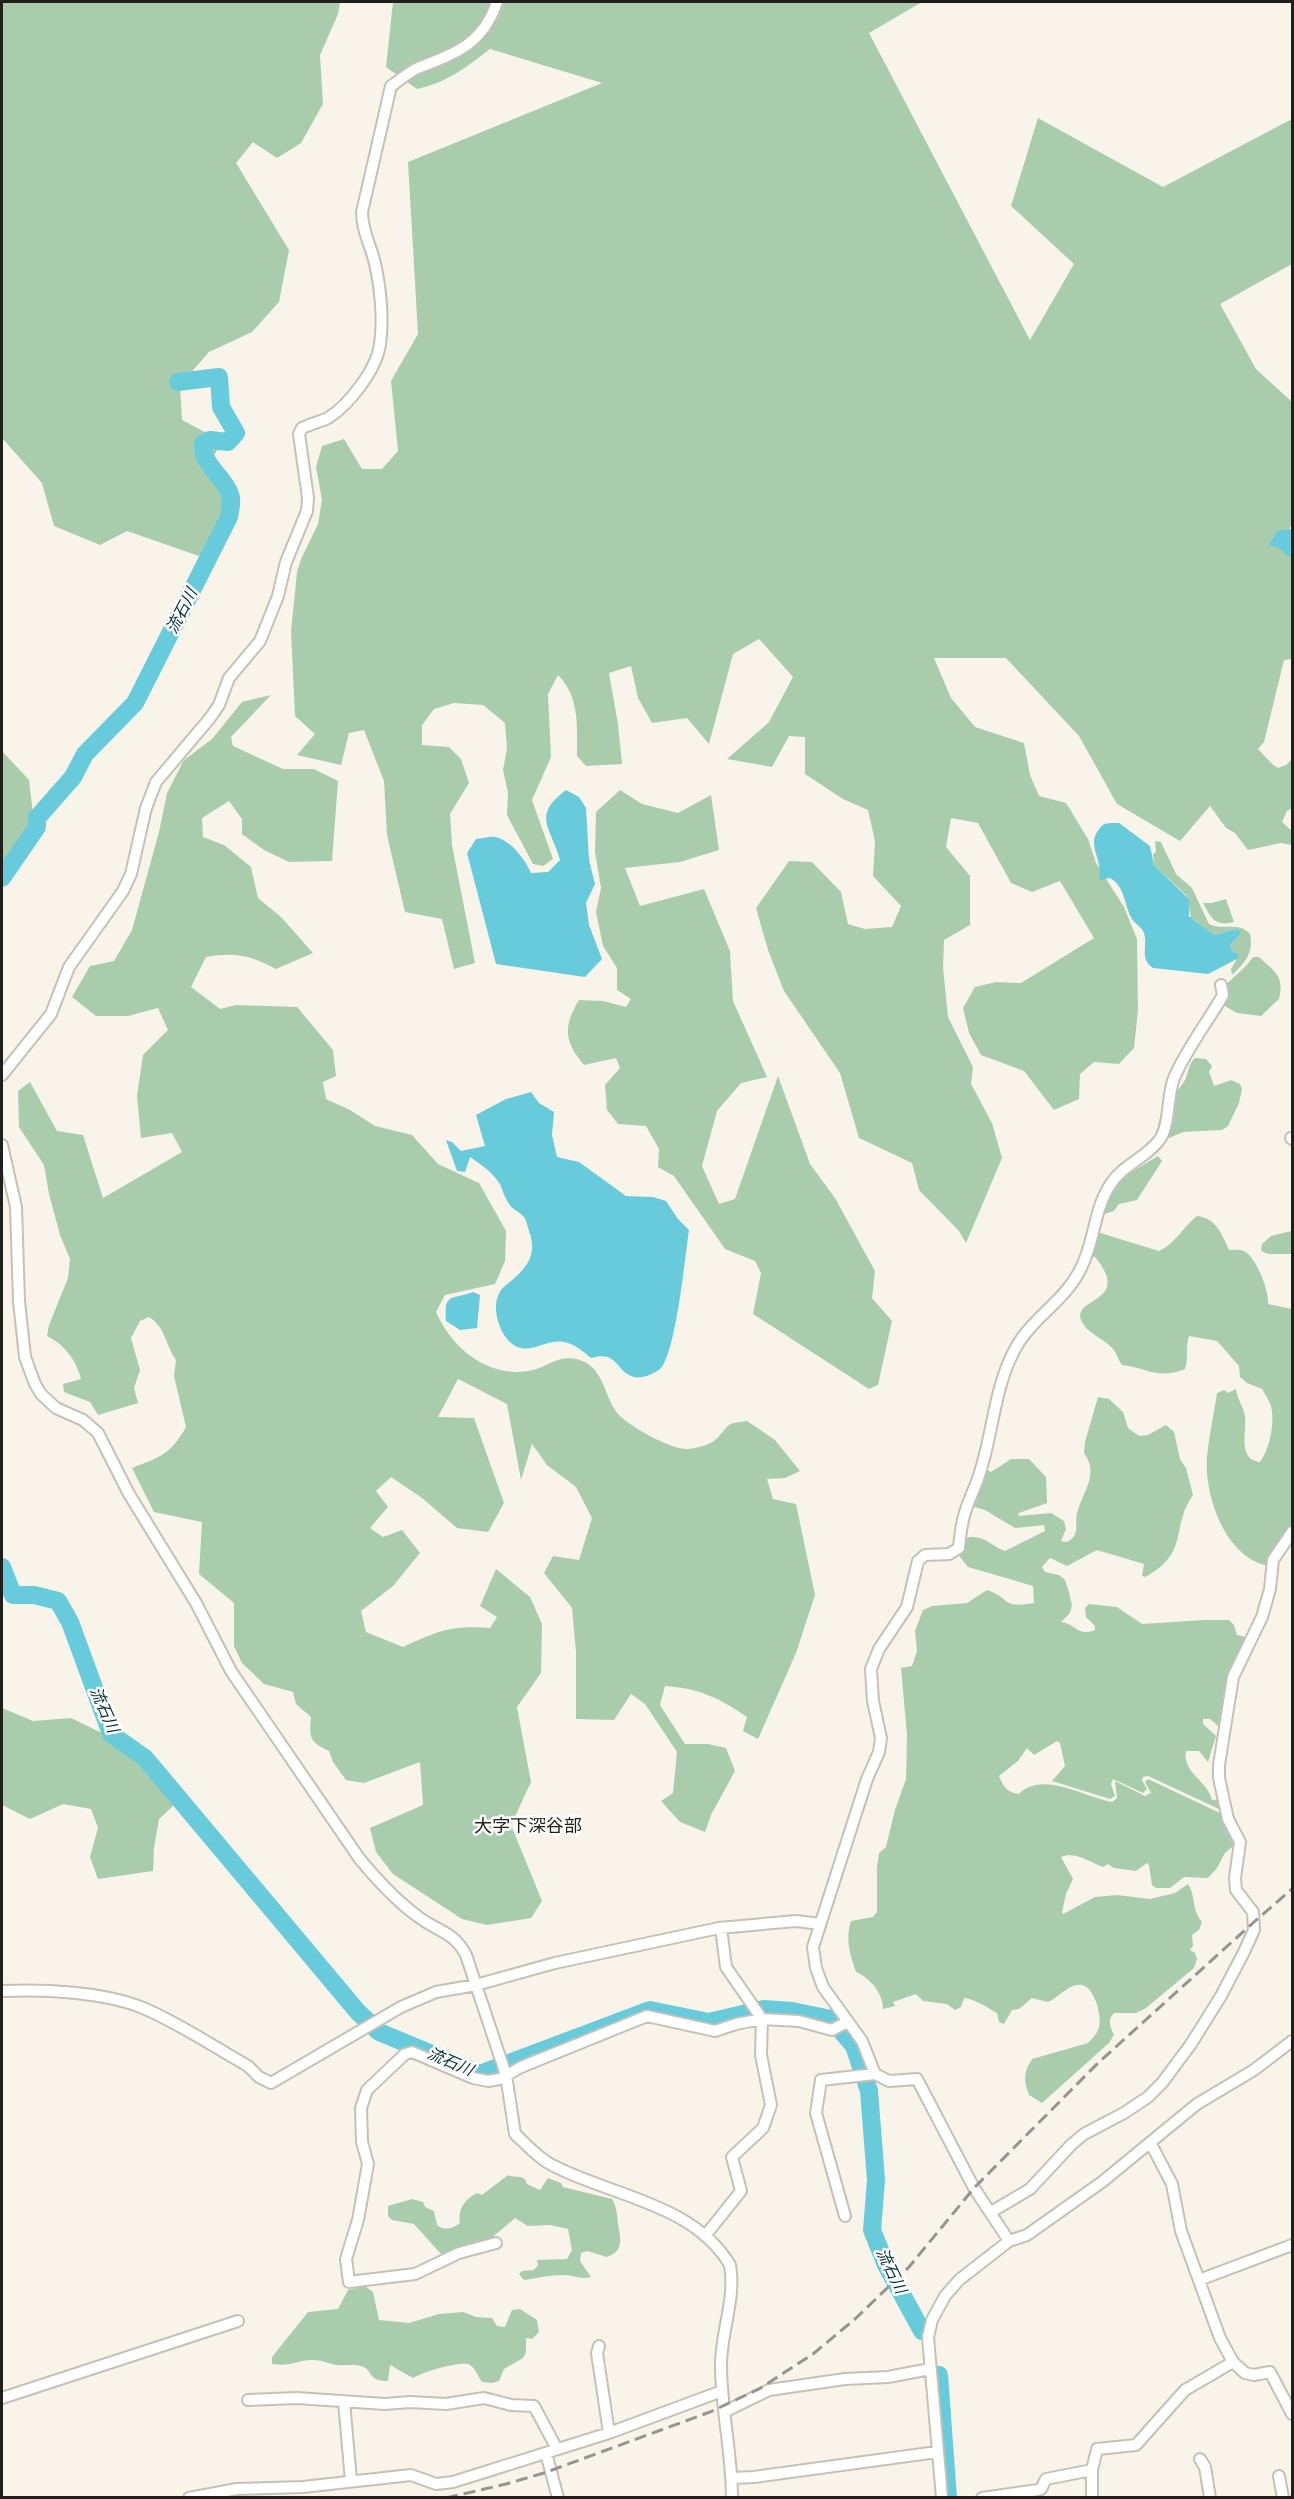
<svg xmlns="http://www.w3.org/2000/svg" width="1294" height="2499" font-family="'Source Sans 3','Noto Sans JP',sans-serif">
<rect width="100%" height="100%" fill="#f9f4ea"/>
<path fill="#a9cdac" d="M2 2H340L338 14 320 55 323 104 301 143 277 158 253 142 236 163 289 250 279 302 252 332 209 352 180 385 182 420 222 441 208 467 230 496 216 539 199 556 127 531 100 545 54 526 42 483 2 438Z
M393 2H922L869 33 1030 340 1074 264 1011 206 1038 118 1163 187 1292 119V264L1220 304 1256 369 1292 402V522L1288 533 1292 536V659L1284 660 1264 742 1258 749 1272 764 1278 768 1286 765 1292 759V808L1287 811 1282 822 1292 831V845L1281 843 1248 850 1235 833 1226 828 1210 806 1180 841 1117 804 1079 736 1006 658H934L951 698 975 727 1024 743 1030 775 1039 796 1066 803 1088 839 1096 863 1124 907 1137 939 1138 1010 1134 1048 1119 1064 1094 1062 1080 1074 1079 1099 1054 1110 1024 1071 981 1055 969 1033 963 1008 975 987 996 982 1021 983 1094 938 1060 881 1032 892 1011 883 978 823 951 818 946 847 970 876V925L944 940 943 968 948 1017 973 1067 971 1084 992 1123 1002 1158 966 1243 959 1231 919 1190 912 1163 859 1138 840 1073 784 991 768 950 756 908 789 861 812 862 841 892 848 924 865 929 892 927 901 906 873 876 875 841 868 810 843 799 805 774V737L789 736 772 767 727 759 769 722 793 677 759 639 733 654 709 744 687 718 652 723 638 698 631 666 609 673 618 724 622 764 586 766 577 756C577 727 580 697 558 675L548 694 551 757 532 800 553 859 543 866 533 864 507 815 508 793 503 770 507 749 505 723 483 705 454 703 434 709 422 725V745L449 747 461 759 469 783 450 814 452 845 475 963 454 969 442 919 405 912 387 835 384 781 364 730 349 733 341 765 297 755 315 734 295 716 291 631 297 572 301 559 318 524 322 500 316 467 322 446 344 439 362 469H382L398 451 391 381 418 334 408 162 602 83 490 49C467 67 446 83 417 89L386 67Z
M271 695 231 737 233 746 283 769H314L338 781 332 861 289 862 264 850 242 834V819L229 801 202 818 203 837 224 845 251 867 258 898 281 917 313 953 276 969C250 955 235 952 206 957L191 987 220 1009 236 1005 297 1007 333 1050 336 1076 323 1082 326 1099 350 1110 375 1126 412 1135 438 1164 479 1183 506 1231 505 1261 495 1284 445 1295 436 1312C452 1349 490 1380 533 1370 550 1366 559 1354 580 1360 605 1368 604 1399 619 1415 631 1427 671 1450 688 1449 701 1447 712 1445 720 1435 723 1432 726 1427 729 1425 734 1422 742 1422 747 1421L775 1440 800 1471 785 1478 767 1479 773 1499 796 1504 815 1595 796 1653 758 1739 743 1731 747 1717C719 1698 699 1688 665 1686L660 1705 685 1744H708L726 1748 735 1771 711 1815 705 1832 680 1822 661 1801 673 1793 677 1752 645 1704 631 1694 614 1720 576 1719V1652L572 1608 544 1573 553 1556 579 1560 592 1518 576 1487 547 1465 532 1444 521 1480 507 1404 458 1379 438 1417 474 1418 504 1503 488 1532 457 1528 422 1498 391 1477 376 1491 388 1507 370 1528 383 1537 402 1530 420 1553 393 1586 361 1611 366 1632 403 1647C438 1631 450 1625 490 1628L497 1617 480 1606 496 1569 530 1597 542 1624 541 1673 517 1707 531 1782 511 1825 542 1901 531 1918 487 1925 462 1919 393 1874 376 1852 370 1828 423 1805 420 1762 364 1783 346 1780 333 1762 329 1751C310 1742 309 1738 311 1717L296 1704 293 1692 264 1684 242 1663 234 1646V1603L199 1574 202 1522 154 1512 132 1468C160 1457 170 1455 186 1427L174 1376 176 1360C165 1344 166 1328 149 1317L140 1321 131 1338 140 1370 134 1388 138 1403 98 1415 90 1402 64 1392 63 1384 81 1379C76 1360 65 1345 47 1336L49 1325 68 1278 70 1259 60 1235 49 1194 44 1165 19 1127 18 1091 30 1082 57 1131 83 1135 103 1198 182 1152 172 1133 141 1138 137 1096 143 1055 168 1030 158 1008 128 1016H96L72 997 90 966 114 961 132 930 159 832 167 793 184 760 212 739 242 702Z
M2 751 29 780 33 814 2 883Z
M620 790 642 804 678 813 711 795 719 850 680 862 625 868 640 906 704 889 730 951 733 1001 767 1077 741 1083 717 1111 702 1166 719 1204 735 1199 778 1076 810 1164 835 1198 875 1271 872 1298 892 1321 878 1385 869 1389 753 1314 761 1273 755 1261 725 1249 674 1176 658 1167 659 1149 646 1126 618 1124 607 1110 605 1085 620 1068 616 1058 584 1065C564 1041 563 1027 579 1000L603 1001 626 1007 631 999 617 990V968L603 946 596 912 601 888 595 852 596 812Z
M1155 841 1161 842 1176 874 1192 888 1209 924C1223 931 1239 921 1250 934 1254 953 1245 963 1232 975L1231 969 1238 957 1231 949 1230 945 1240 935 1236 929 1214 935C1204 931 1200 922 1191 918L1187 896 1154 865 1153 854 1156 852Z
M1226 899 1234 922C1215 927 1211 918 1203 903H1212Z
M1253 957H1259C1273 970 1285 976 1279 999L1261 1016 1237 1013 1216 1001C1222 982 1242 974 1253 957Z
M1195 1058 1206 1059 1212 1066 1209 1072 1214 1086 1231 1080 1240 1084 1242 1089 1239 1103 1228 1126 1222 1130 1183 1132 1167 1139C1150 1106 1170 1104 1185 1080 1189 1072 1188 1064 1195 1058Z
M1158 1156 1162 1161 1137 1200 1119 1204 1114 1211 1098 1216 1118 1180Z
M1197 1216C1216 1218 1222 1234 1229 1250 1233 1250 1240 1249 1244 1251 1257 1258 1269 1291 1268 1304L1292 1309V1528L1268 1566C1225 1557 1204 1496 1207 1457 1209 1436 1214 1414 1217 1393L1224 1390 1228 1393 1236 1389C1237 1399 1244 1407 1245 1417 1247 1432 1237 1459 1260 1462 1270 1448 1275 1422 1271 1406 1269 1400 1265 1394 1262 1389L1247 1383 1240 1377 1239 1366 1217 1341 1189 1336C1185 1347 1189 1358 1185 1369 1157 1380 1148 1368 1122 1365 1118 1360 1117 1353 1113 1349 1104 1338 1087 1334 1081 1320 1072 1297 1133 1303 1095 1257L1091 1256 1097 1232 1159 1251C1176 1243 1183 1227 1197 1216Z
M1292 1231V1254H1268L1261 1251 1262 1244 1271 1236Z
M1098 1397 1109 1399 1123 1412 1128 1428 1139 1436 1148 1435 1166 1425 1174 1432 1180 1459 1186 1468 1193 1495C1170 1528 1190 1553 1145 1577L1142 1576 1144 1564 1097 1550 1067 1566 1050 1558 1042 1567 1045 1572 1059 1575 1065 1580 1069 1592 1072 1605 1070 1613 1061 1622C1075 1623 1077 1637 1095 1630V1626L1086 1617 1085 1608 1089 1604 1117 1607 1142 1624 1204 1620H1229L1234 1625 1237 1635 1246 1637 1247 1642 1224 1723 1218 1726 1210 1719H1203V1724L1216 1736 1208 1762 1199 1751H1186C1182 1773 1208 1781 1212 1800L1222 1799 1221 1810 1148 1776 1143 1777 1142 1780 1147 1789 1143 1793 1113 1779 1111 1784 1115 1796 1110 1799 1052 1781 1065 1766 1060 1743 1057 1741 1034 1755 1027 1748 1018 1761 999 1776C1004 1788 1007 1792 1019 1794 1042 1770 1084 1797 1112 1802L1117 1798 1115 1781 1145 1796 1151 1793 1145 1782 1148 1779 1220 1813 1238 1842 1225 1853 1217 1868 1208 1878 1184 1877 1170 1888H1156L1152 1885 1149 1865 1147 1863 1136 1871 1114 1868 1108 1864 1103 1867C1091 1863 1075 1851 1061 1857L1073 1879 1066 1894 1062 1912 1063 1914 1095 1897 1117 1895 1150 1899 1175 1893 1188 1884C1196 1896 1191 1908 1202 1922L1199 1930 1192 1935 1193 1946 1190 1950 1195 1953 1197 1959 1194 1968 1146 2008 1136 2013H1114C1107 2020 1110 2026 1114 2035L1109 2043 1042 2103 1029 2095C1023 2080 1024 2072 1032 2059L1088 2043C1093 2038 1097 2034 1099 2027 1102 2016 1095 1988 1082 1985 1070 1982 1058 1998 1048 2002L1032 1998 1019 2009 1012 2010 1004 2024 999 2022 997 2013C988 2008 973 1998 964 1998L961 2007 955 2010 947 2004 923 2001 916 1994 893 2002 895 2006 883 2009C883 1993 870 1978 856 1972 850 1954 845 1940 851 1921L873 1917 877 1912V1867L879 1853 886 1847 895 1810 906 1779 907 1735 901 1668 912 1666 917 1651 915 1631 923 1610 932 1606 967 1603 987 1590C1012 1598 1000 1609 1034 1603L1033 1586 968 1567 957 1553 962 1539C984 1532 987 1544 1005 1551L1045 1531 1044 1525 1015 1528 985 1510 971 1506 986 1469 991 1472 1011 1459H1029L1046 1477 1047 1503 1019 1513 1018 1516 1051 1513 1064 1521 1066 1529 1061 1541 1067 1542C1082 1534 1073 1523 1078 1510 1084 1490 1099 1474 1084 1453L1085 1442Z
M2 1708 33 1721 71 1718 108 1736 143 1762 168 1792 173 1806 159 1819 154 1848 153 1871 98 1879 90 1857 98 1828 91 1809 63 1804 30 1819 2 1805Z
M508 2175C516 2179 524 2173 527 2184L540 2190 548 2178 561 2183 563 2187 612 2199C617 2207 617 2215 618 2223 620 2238 625 2251 607 2257L587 2251 581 2253 580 2261 591 2277C582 2280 573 2275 563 2275 550 2275 537 2278 524 2280L519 2274 522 2271 534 2270 538 2265 537 2260 567 2259 572 2250 568 2229 550 2225 528 2226 515 2218 489 2240 456 2247 448 2256H443L414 2224 392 2220 388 2216V2206L412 2199 423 2202 425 2207 434 2211 437 2225C444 2231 453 2229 460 2223 457 2210 465 2199 477 2193L482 2195Z
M360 2287H366L373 2292 379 2320 409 2323 439 2314 463 2312 476 2317 492 2318 497 2326 505 2327 512 2310 520 2309 537 2320 539 2332 532 2339 526 2338V2352L523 2358 504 2369 499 2381 492 2383 482 2382C479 2378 474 2365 468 2364 456 2362 423 2372 413 2378L390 2365 388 2381C366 2381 374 2370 361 2366 354 2364 345 2366 337 2365 329 2364 322 2360 314 2360 298 2359 293 2367 272 2364V2357L308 2312 338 2309 348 2290Z"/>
<path fill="#68cbdb" d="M1292 529V555L1288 556 1279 548 1269 545 1277 531Z
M566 790 579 797 586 808 589 860 595 884 586 903 589 925 602 959 585 977 496 964 467 853 476 839C481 839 490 836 495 837 511 840 525 860 531 873L548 872 560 860C551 827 531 816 566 790Z
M1110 823H1119L1150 846 1154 865 1189 899V916L1214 935 1236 929 1240 931V935L1230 945 1231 949 1239 956 1237 959 1208 974 1153 968C1139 959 1148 946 1144 933 1142 927 1135 924 1132 919 1124 905 1125 886 1110 878L1099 880C1104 857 1082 843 1104 824Z
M531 1092 539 1103 554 1112 552 1135 557 1157 579 1162 626 1196 653 1197 666 1201 678 1219 689 1230C685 1256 676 1353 660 1369 654 1374 641 1379 634 1377 615 1372 619 1350 591 1358 583 1351 574 1344 564 1342 544 1338 526 1360 508 1340 497 1328 489 1299 505 1286 522 1272 538 1259 530 1234 528 1229 527 1221 524 1217 520 1212 513 1210 510 1205 505 1199 503 1191 500 1184 492 1172 482 1165 470 1157L465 1172 457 1171 446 1140 452 1142 461 1151 485 1146 476 1115 506 1099Z
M473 1292 480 1295 477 1328 460 1330 446 1321C444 1293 450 1300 473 1292Z"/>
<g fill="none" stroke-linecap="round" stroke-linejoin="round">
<path stroke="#68cbdb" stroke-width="18" d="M2 878 37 827V818L73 777 85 754 135 703 229 517C230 511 232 504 231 498 227 478 201 465 203 444L210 440 228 442 236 433 221 407 219 377 178 382
M2 1567 13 1595H34L58 1601 70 1622 111 1734 145 1758 357 2011 379 2032 480 2074 650 2010 709 2022 764 2009 792 2011 831 2019 854 2046 869 2091 876 2180 872 2230 886 2265 922 2331
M939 2375 948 2498"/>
<g stroke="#c6c1b7" stroke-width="14">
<path id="minor" d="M2 1075 51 1014 69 967 123 891 131 874 146 808 156 782 210 718 219 705 229 678 260 641 278 596 286 562 307 511 308 498 299 434 302 428C310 424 320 422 328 418 349 405 377 369 380 344 384 318 380 281 373 256 368 240 362 228 362 212L391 86C400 80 409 72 418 68 456 53 483 44 497 2
M1291 1138 1292 1139
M2 1145 16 1207 19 1301 25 1357 35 1384 41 1394 56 1408 83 1420 98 1433 129 1494 196 1603 231 1671 359 1858C377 1880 396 1901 420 1918 439 1932 454 1932 466 1955L506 2075 515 2134C527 2145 539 2159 554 2166 612 2196 694 2204 730 2265 736 2299 721 2331 721 2365 721 2409 732 2453 732 2498
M2 1991C44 1989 104 1992 143 2008 179 2023 214 2047 248 2066L259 2077 271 2083 401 2007 436 1992 476 1985 555 1963 719 1928 796 1921 820 1924
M1151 2144 1172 2184 1181 2231 1220 2338 1233 2362 1245 2373 1254 2375 1270 2372 1292 2414
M991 2212 1030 2189 1071 2145 1084 2134 1124 2113 1148 2097 1162 2083 1191 2044 1221 1996 1244 1952 1254 1930 1253 1912 1236 1890 1235 1878 1240 1842 1228 1819 1219 1778V1765L1233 1677 1262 1617 1270 1589 1273 1560 1292 1532
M845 2216 816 2113 821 2080 875 2074
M705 2236 741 2191 732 2157 763 2128 771 2105 761 2055 762 2019 726 1967 721 1928
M1009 2241 974 2188 917 2079 889 2081 875 2074 862 2041 823 1987 816 1968 813 1947 867 1779 879 1752 881 1738 873 1701 871 1669 879 1649 907 1607 918 1561 925 1555 949 1554 959 1548C960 1538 961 1526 964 1516 968 1500 977 1485 981 1469 993 1430 995 1387 1014 1351 1030 1319 1064 1302 1080 1270 1095 1243 1093 1211 1110 1185 1123 1164 1147 1158 1160 1139 1170 1125 1167 1095 1174 1078 1187 1048 1207 1023 1223 995L1221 985
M496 2243 459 2253 415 2274 349 2282 346 2259 358 2220 368 2164 362 2142 361 2108 367 2090 405 2054 412 2052 473 2078 488 2081 500 2079 521 2067 647 2016 715 2031 736 2024 762 2019 799 2021 832 2030 847 2022
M1199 2280 1292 2245
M599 2346 597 2353 609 2433
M2 2398 238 2321
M248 2400 297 2398 385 2404 410 2402 446 2404 484 2398 511 2405 534 2406 557 2449
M344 2401 351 2481
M726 2411 769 2390 845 2379 888 2377 930 2369
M546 2453 558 2498
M1200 2459 1205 2467 1210 2498
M1279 2476 1283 2498
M732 2478 754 2477 937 2452
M189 2498 237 2489 303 2487 411 2475 436 2484 453 2482 609 2433 722 2391
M942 2498 928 2337 932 2320 945 2296 959 2280 1009 2241 1027 2235 1102 2182 1197 2104 1254 2070 1292 2041
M982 2498 1038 2490 1041 2489 1046 2479 1092 2470
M1092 2498V2470L1097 2449 1136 2445 1185 2390 1233 2362"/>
</g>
<use href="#minor" stroke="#fff" stroke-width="10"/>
<path stroke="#98948d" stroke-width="3" stroke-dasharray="12 6" stroke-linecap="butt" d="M446 2498 506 2484 544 2473 710 2412 759 2389 813 2354 855 2319 909 2267 974 2188 1098 2063 1254 1922 1292 1889"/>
</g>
<g text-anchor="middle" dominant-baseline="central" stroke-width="5" stroke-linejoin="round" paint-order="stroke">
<g font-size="16" font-style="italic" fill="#003037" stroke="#fff">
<text transform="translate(182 611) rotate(-63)">流石川</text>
<text transform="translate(104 1710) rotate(66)">流石川</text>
<text transform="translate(450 2062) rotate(23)">流石川</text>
<text transform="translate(891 2271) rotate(64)">流石川</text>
</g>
<g font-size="18" fill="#211f1b" stroke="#fff">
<text x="528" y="1826">大字下深谷部</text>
</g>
</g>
<rect width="1294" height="2499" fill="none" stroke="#211f1b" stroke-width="6"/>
</svg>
